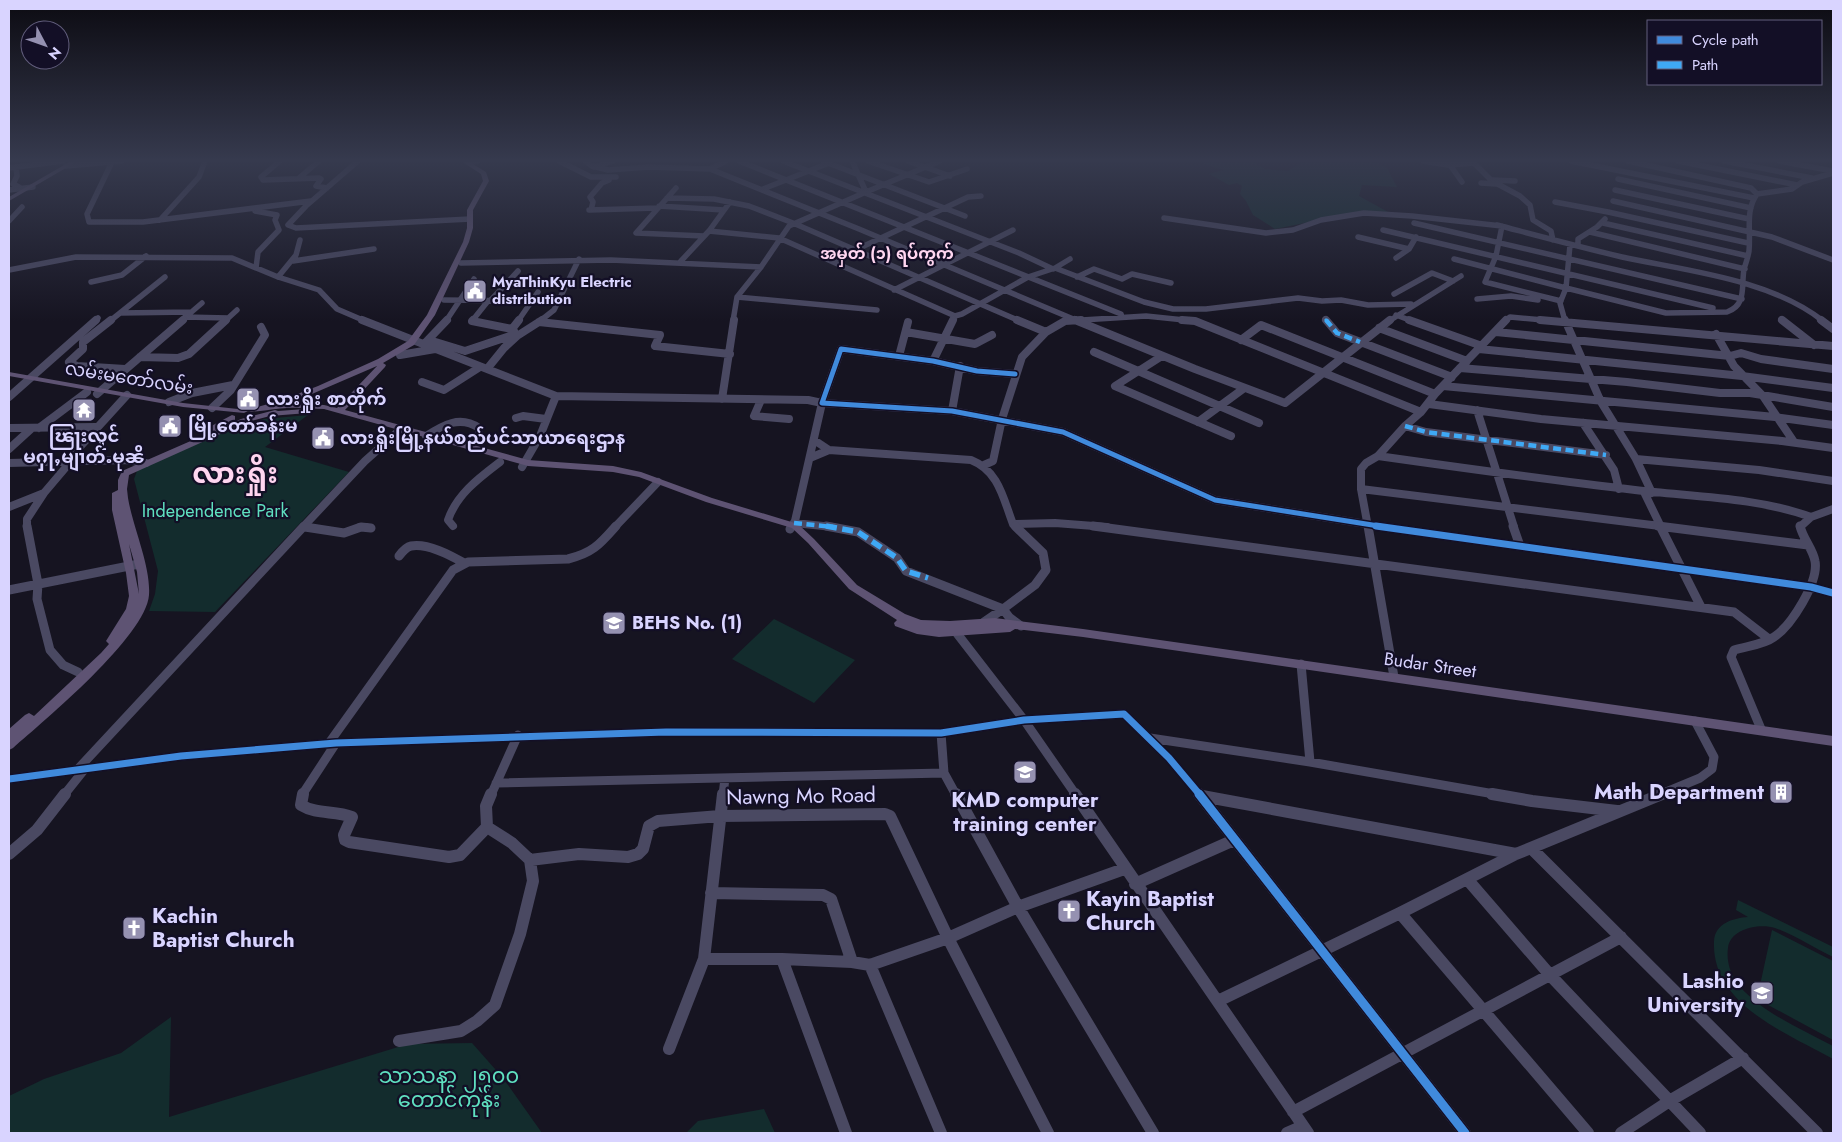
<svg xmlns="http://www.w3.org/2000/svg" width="1842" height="1142" font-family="Jost,'Noto Sans Myanmar',sans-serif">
<rect width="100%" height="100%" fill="#161421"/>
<path fill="#132c2d" d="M1220 161H1259L1256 164 1265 169 1288 171 1304 161H1375L1387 168 1397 187 1362 185 1359 196 1388 212 1354 213 1275 229 1253 215 1246 201 1240 194 1242 186 1237 183 1229 185 1209 174 1223 170 1202 163Z
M308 415 265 447 349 472 215 612 149 611 155 594 158 571 134 479 137 471 146 465 234 428 264 419Z
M774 619 855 660 814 703 732 659Z
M1738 900 1833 947V957C1814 948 1795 935 1775 928 1759 923 1730 929 1728 948 1726 962 1731 976 1740 987 1765 1014 1801 1029 1833 1046V1059C1786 1033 1711 1004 1714 941 1715 923 1734 918 1748 917L1736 910Z
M1772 930 1833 961V1040L1757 999Z
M171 1017 169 1117 408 1044 472 1043 503 1078 542 1133H9V1096L44 1079 121 1053Z
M764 1109 775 1133H686L698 1121Z"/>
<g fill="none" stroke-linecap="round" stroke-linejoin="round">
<path stroke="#4a4962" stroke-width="5.5" d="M280 161 261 177 263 180 319 178 321 179 316 186 327 188
M358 161 306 206 288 225 296 228 470 219
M559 161 591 177H616
M585 161 592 166 608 170 649 167 710 169
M726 161 710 169 859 229 1078 321
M739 161 1121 314
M783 161 1019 253 1053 269
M823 161 965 216
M868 161 929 182 967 169
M908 161 950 176
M1423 161 1448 165 1474 163 1492 181 1520 196 1530 205 1533 220 1551 231 1553 240
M1571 161 1754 198
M1628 161 1751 188 1757 194
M1678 161 1797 185
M1724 161 1812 178
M1779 161 1833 171
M112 162 87 214 89 222H143L311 201
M469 163 478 161
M1450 165 1462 182
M66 166 122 161
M16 167 17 176 13 184 19 187
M594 167 613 161
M9 168 63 161
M299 178 319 161
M1618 179 1751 208
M1493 180 1515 181
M1481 183 1497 184
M676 188 636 233 704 236
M763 189 829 163
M9 190 33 187
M1615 190 1749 219
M866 192 940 161
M667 198 714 199 749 206 793 223 1020 321
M1613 201 1772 237 1833 260
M1555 202 1608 212
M659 206 724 210
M589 210 657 208
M591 210 593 202 590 197 602 183 609 180
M255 211 277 215 275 220 279 230 258 252 256 268
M1608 212 1748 243
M1164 218 1266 233 1293 230 1321 220 1364 213 1412 216 1502 226 1496 256 1485 282 1561 301
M160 220 199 177 205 161
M9 221 22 207
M1414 223 1742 299
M1603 223 1748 256
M1497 225C1539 236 1580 247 1622 257 1687 271 1770 279 1823 321
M1383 230 1713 308
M709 231 779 238 955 316 962 314 1028 277 1055 268 1144 302 1173 309H1206L1298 298 1322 301 1341 300 1368 305 1411 304
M1590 232 1745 269
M1358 237 1409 249
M1578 246V239L1597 227 1605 219
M1396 258 1409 249 1416 237
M1454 259 1566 288 1570 245
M293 261 374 249
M681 261 709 231 730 202
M832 261 968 197 981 196
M461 263 611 260 761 267
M1055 268 1070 259
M9 270 76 257 232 258 278 277 319 290 337 309 365 321
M278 277 296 255 300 240
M1077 277 1094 269 1122 279 1132 274 1171 283
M91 282 122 275 146 256
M894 290 1013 230
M1394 294 1432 273 1453 281
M737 297 877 310
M1477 299 1511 296 1538 300
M444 300 532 301
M490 301 518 271
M120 313 191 312
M1396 315 1412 321
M185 317 228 318
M1325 319 1327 321
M1781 319 1783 321
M95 321 98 318
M110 321 165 277
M181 321 202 303
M225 321 237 310
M446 321 474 279
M472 321 488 301
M518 321 538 292
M540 321 554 310 579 259
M733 321 737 297 761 267 789 226 866 192 852 161
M952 321 955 316
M1066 321 1146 316 1194 321
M1389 321 1461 276
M1505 321 1510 317 1554 321
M1565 321 1560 303 1566 288 1666 313 1727 312C1747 305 1741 287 1744 269 1746 263 1748 257 1749 251 1751 232 1745 210 1757 194L1792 189 1802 182 1833 173"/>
<path stroke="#4a4962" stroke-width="8" d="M111 320 83 342V349L69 362 77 366 125 369
M362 320 556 396 540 436 522 467
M1017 320 1046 332
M1075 320 1195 369 1285 403 1390 320
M1182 320 1195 321 1421 412
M1326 320 1337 333 1452 377
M1409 320 1482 346
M1540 320 1833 346
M1565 320 1601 402 1636 459 1652 493
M1782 320 1814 345
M1821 320 1833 329
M539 322 660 335 655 346 730 354
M1379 328 1467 361
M512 329 519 320
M906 332 975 344 992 335
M1496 332 1730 356 1741 353 1761 359 1833 369
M1716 334 1734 366 1763 396 1794 442
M429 340 465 351 513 335 514 331 512 329 472 321 473 320
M1241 340 1261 325 1435 394
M426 342 447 320
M1479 349 1742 376 1833 388
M1094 352 1259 423
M400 355 435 349
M899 356 908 322
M1162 356 1115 386 1231 436
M140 357 178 358 189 354 226 320
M933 361 953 320
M1460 368 1627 382 1720 393H1750L1833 407
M487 369 504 348 517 336 542 320
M1015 374 977 371 933 361 841 349 822 403 952 411 1063 432 1215 500 1385 527
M422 382 444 390 480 367
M1443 386 1775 417 1833 425
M97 394 183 320
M556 396 808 400 822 403 795 521 791 527
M9 397 96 320
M722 399 734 320
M761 400 754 416 789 419
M169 402 192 393 233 385
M1429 404 1541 419 1782 441 1833 448
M212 408 231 390 265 335 261 327
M1477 410 1514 527
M952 411 960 366
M516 418 523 416 546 419
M1198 422 1243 389
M1583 423 1614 470 1619 489
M1405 426 1426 432 1606 455
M9 428 96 427
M39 428 87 392
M426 436C443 425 460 415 479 428V434
M9 449 32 428
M829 450 971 460C999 471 1003 498 1013 524L1017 527
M1378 456C1463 468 1549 480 1635 490 1694 497 1755 497 1811 517
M810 458 829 450 814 440
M1636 459 1759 470 1833 481
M67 461 127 395
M9 463 125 460 146 463
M984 465 993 461 1002 419 1022 357 1046 332 1065 321 1081 320
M1361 489 1668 527
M1644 492 1661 527
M9 507 44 493 72 460
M794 523 833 527
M1013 524 1055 523 1107 527
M453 526 448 520C457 494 479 478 500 462
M27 527V519L44 493
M303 527 365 461 401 429
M305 527H308
M360 527H366
M615 527 658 482
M1368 527 1361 489V469L1366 463 1378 456 1405 426 1421 412 1435 394 1506 320
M1800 527 1811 517 1833 509"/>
<path stroke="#4a4962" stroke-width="9" d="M27 526 38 584 37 599 50 650 63 665 78 672
M826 526 858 532 897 558 906 571 1003 609 1035 585 1046 570 1043 553 1015 526
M1093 526 1734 612 1769 639
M1368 526 1394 677
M1376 526 1811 587 1833 593
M1513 526 1520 546
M1658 526 1808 545
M1660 526 1701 607
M305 527 344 533 361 527 371 528
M790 529 792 526
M399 556C402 552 406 547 411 546 428 543 450 555 464 563
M9 590 139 564
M984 622 1003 609 1009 617 1021 626
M952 627 1024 720 1076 795
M1301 664 1310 762
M1761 729 1731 657 1734 650C1747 646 1763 645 1774 637 1791 626 1819 582 1815 561 1813 549 1803 539 1800 526
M941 733 944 773
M1150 738 1310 762 1500 795
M329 743 453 570 468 562 568 559C593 553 600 544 616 526
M77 770 304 526
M9 779 181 756 336 743 666 732 941 733 1024 720 1124 714 1169 758 1200 795
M496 783 944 773 956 795
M64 795 84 770
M302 795 336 743
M491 795 518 735
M723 795 725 778
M1659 795 1700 778 1712 769 1714 757 1695 721"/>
<path stroke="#4a4962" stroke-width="12" d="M303 794 301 805C317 815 335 810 352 817L344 835 345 840 349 842 449 857 460 855 487 827
M956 794 1018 907 1153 1133
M1075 794 1308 1133
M1199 794 1465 1133
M1492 794 1532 801 1617 811
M1202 796 1516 854
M1532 849 1817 1133
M9 854 37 830 65 794
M530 860 579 854 628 857 638 854 643 849 649 826 658 821 720 816 885 814 890 816 948 938 1048 1133
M1467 879 1550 975 1700 1133
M1135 884 1234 840
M711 893 823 895 831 899 852 962
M1400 913 1588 1133
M704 959H782L852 962 870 965 948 938 1018 907 1124 869
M782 959 846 1133
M870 965 941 1133
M1218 1001 1400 913 1516 854 1662 794
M399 1041 461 1031 477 1021 495 1005 520 934 533 881 530 860 512 843 487 827 486 806 491 794
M669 1049 704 959 723 794
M1293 1112 1621 937
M1287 1133 1303 1126
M1621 1133 1671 1100 1743 1058"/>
<path fill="#5e5373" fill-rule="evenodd" d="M71 161H78L9 201V197Z
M461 161H468L486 172 489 181 473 210V228L469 242 435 315 414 345 383 363 386 365 385 367 345 410 528 460 613 466 641 472 712 498 798 524 814 539 857 585 905 614 921 620 950 621 995 618 1083 629 1833 736V746L1083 637 1015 629 1010 632 939 637 917 634 895 626 894 623 897 620 849 589 808 543 792 528 706 502 639 477 613 472 528 466 324 409C312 409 299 407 287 408 278 408 254 413 248 411L244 413 183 407 9 376V372L183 403 247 410 282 400 318 386 378 359 408 341 427 315 463 242 467 228V210L483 181 481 174ZM377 366 337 408 324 405 291 403Z
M305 409 309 411 308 413 270 416 247 422 129 475 127 489 128 498C133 528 151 566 149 595 146 636 45 720 13 748L9 750V729L25 715 29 713 34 716 101 653 109 644 106 641 126 609 129 596 126 573 112 510V493L118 490V480L122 471 241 419 275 410 278 411ZM129 544 137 572 139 594Z
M232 415 235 416V420L207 434H201L200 432Z"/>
<path stroke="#3fa9f5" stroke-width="3" stroke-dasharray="6 3" stroke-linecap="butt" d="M1325 319 1327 321"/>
<path stroke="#3fa9f5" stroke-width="4.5" stroke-dasharray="8 4.5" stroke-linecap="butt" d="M1326 320 1337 333 1360 342
M1405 426 1426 432 1606 455
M794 523 833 527"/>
<path stroke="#3fa9f5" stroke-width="5.5" stroke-dasharray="11 5.5" stroke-linecap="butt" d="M826 526 858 532 897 558 906 571 928 578"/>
<g stroke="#130f26" stroke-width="8">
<path id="cycleway-far2" d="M1015 374 977 371 933 361 841 349 822 403 952 411 1063 432 1215 500 1385 527"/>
</g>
<g stroke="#130f26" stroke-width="10">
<path id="cycleway-far1" d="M1376 526 1811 587 1833 593
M9 779 181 756 336 743 666 732 941 733 1024 720 1124 714 1169 758 1200 795"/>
</g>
<g stroke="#130f26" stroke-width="12">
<path id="cycleway" d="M1199 794 1465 1133"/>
</g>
<use href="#cycleway-far2" stroke="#408adc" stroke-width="5"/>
<use href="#cycleway-far1" stroke="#408adc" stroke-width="7"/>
<use href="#cycleway" stroke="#408adc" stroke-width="9"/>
</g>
<linearGradient id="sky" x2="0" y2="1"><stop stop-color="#0c0b12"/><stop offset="0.5" stop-color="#363a4e"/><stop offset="1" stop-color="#363a4e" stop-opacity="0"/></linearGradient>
<rect width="1842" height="321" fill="url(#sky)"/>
<defs>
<g id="civic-square" transform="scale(1.25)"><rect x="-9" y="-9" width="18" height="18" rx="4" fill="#9591b1" stroke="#130f26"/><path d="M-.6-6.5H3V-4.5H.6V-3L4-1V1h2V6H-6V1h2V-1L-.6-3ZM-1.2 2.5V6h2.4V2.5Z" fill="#fff"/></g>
<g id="temple-square" transform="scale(1.25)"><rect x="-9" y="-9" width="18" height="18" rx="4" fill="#9591b1" stroke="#130f26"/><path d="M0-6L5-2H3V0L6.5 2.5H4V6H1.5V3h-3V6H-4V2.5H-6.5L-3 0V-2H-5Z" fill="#fff"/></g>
<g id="school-square" transform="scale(1.25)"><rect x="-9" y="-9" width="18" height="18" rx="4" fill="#9591b1" stroke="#130f26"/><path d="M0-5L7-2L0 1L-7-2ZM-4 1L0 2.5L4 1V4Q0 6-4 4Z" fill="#fff"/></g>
<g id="building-square" transform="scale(1.25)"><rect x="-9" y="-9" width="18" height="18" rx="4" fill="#9591b1" stroke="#130f26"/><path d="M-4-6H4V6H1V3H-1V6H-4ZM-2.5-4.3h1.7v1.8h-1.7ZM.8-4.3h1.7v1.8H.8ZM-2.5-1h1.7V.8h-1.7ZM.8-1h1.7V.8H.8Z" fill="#fff"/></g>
<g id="church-square" transform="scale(1.25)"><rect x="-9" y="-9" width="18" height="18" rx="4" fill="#9591b1" stroke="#130f26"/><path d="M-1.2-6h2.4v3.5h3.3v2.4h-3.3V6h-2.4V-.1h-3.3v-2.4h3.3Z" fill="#fff"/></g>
<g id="university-square" transform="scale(1.25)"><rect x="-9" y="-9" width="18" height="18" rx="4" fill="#9591b1" stroke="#130f26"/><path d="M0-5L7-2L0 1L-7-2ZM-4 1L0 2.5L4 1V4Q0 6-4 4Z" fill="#fff"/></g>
</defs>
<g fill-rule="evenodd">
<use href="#civic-square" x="475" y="291"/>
<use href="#civic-square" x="248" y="399"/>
<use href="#temple-square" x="84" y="410"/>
<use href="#civic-square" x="170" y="426"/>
<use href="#civic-square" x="323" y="438"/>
<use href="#school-square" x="614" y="623"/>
<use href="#school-square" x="1025" y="772"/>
<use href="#building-square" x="1781" y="792"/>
<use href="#church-square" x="1069" y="911"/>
<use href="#church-square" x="134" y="928"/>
<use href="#university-square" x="1762" y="993"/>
</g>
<g text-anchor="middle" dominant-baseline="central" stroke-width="4.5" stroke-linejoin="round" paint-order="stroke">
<g font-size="15" font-weight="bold" fill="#d9d4ff" stroke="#130f26" text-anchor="start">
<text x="492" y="282">MyaThinKyu Electric<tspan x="492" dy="17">distribution</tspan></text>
</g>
<g font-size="16" font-weight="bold" fill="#ffd6f0" stroke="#130f26">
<text x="887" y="253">အမှတ် (၁) ရပ်ကွက်</text>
</g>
<g font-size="18" fill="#d9d4ff" stroke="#130f26">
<text transform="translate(129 378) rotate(9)">လမ်းမတော်လမ်း</text>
<text transform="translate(1430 665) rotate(8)">Budar Street</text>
</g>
<g font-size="18" font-weight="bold" fill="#d9d4ff" stroke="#130f26" text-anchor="start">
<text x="266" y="399">လားရှိုး စာတိုက်</text>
<text x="188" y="426">မြို့တော်ခန်းမ</text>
<text x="84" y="436" text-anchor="middle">ၽြႃးလူင်<tspan x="84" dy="21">မႁႃႇမျၢတ်ႉမုၼိ</tspan></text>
<text x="340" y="438">လားရှိုးမြို့နယ်စည်ပင်သာယာရေးဌာန</text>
<text x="632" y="623">BEHS No. (1)</text>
</g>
<g font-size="18" fill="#5fe0c0" stroke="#130f26">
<text x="215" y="511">Independence Park</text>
</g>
<g font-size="21" font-weight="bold" fill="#d9d4ff" stroke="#130f26" text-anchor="end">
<text x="1764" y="792">Math Department</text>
<text x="1025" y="800" text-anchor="middle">KMD computer<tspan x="1025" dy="24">training center</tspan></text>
<text x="1086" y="899" text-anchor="start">Kayin Baptist<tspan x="1086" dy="24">Church</tspan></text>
<text x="152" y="916" text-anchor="start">Kachin<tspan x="152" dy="24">Baptist Church</tspan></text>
<text x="1744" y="981">Lashio<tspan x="1744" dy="24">University</tspan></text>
</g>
<g font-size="21" fill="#d9d4ff" stroke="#130f26">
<text transform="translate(801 796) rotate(-1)">Nawng Mo Road</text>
</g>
<g font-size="21" fill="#5fe0c0" stroke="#130f26">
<text x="449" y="1076">သာသနာ ၂၅၀၀<tspan x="449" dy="24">တောင်ကုန်း</tspan></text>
</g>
<g font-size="28" font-weight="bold" fill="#ffd6f0" stroke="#130f26">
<text x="235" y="473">လားရှိုး</text>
</g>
</g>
<rect width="1842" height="1142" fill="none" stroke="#d9d4ff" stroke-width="20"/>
<rect x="1647" y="20" width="175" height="65" fill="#130f26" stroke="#625e7d"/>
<rect x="1657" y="36" width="25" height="8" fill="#408adc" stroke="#625e7d"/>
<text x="1692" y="45" font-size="15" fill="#d9d4ff">Cycle path</text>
<rect x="1657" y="61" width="25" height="8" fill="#3fa9f5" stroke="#625e7d"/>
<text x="1692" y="70" font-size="15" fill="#d9d4ff">Path</text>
<g transform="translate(45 45) rotate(131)"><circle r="24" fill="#130f26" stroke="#625e7d"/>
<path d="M0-4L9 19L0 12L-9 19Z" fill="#9591b1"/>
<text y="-8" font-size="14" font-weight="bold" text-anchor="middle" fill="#d9d4ff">N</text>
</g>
</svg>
